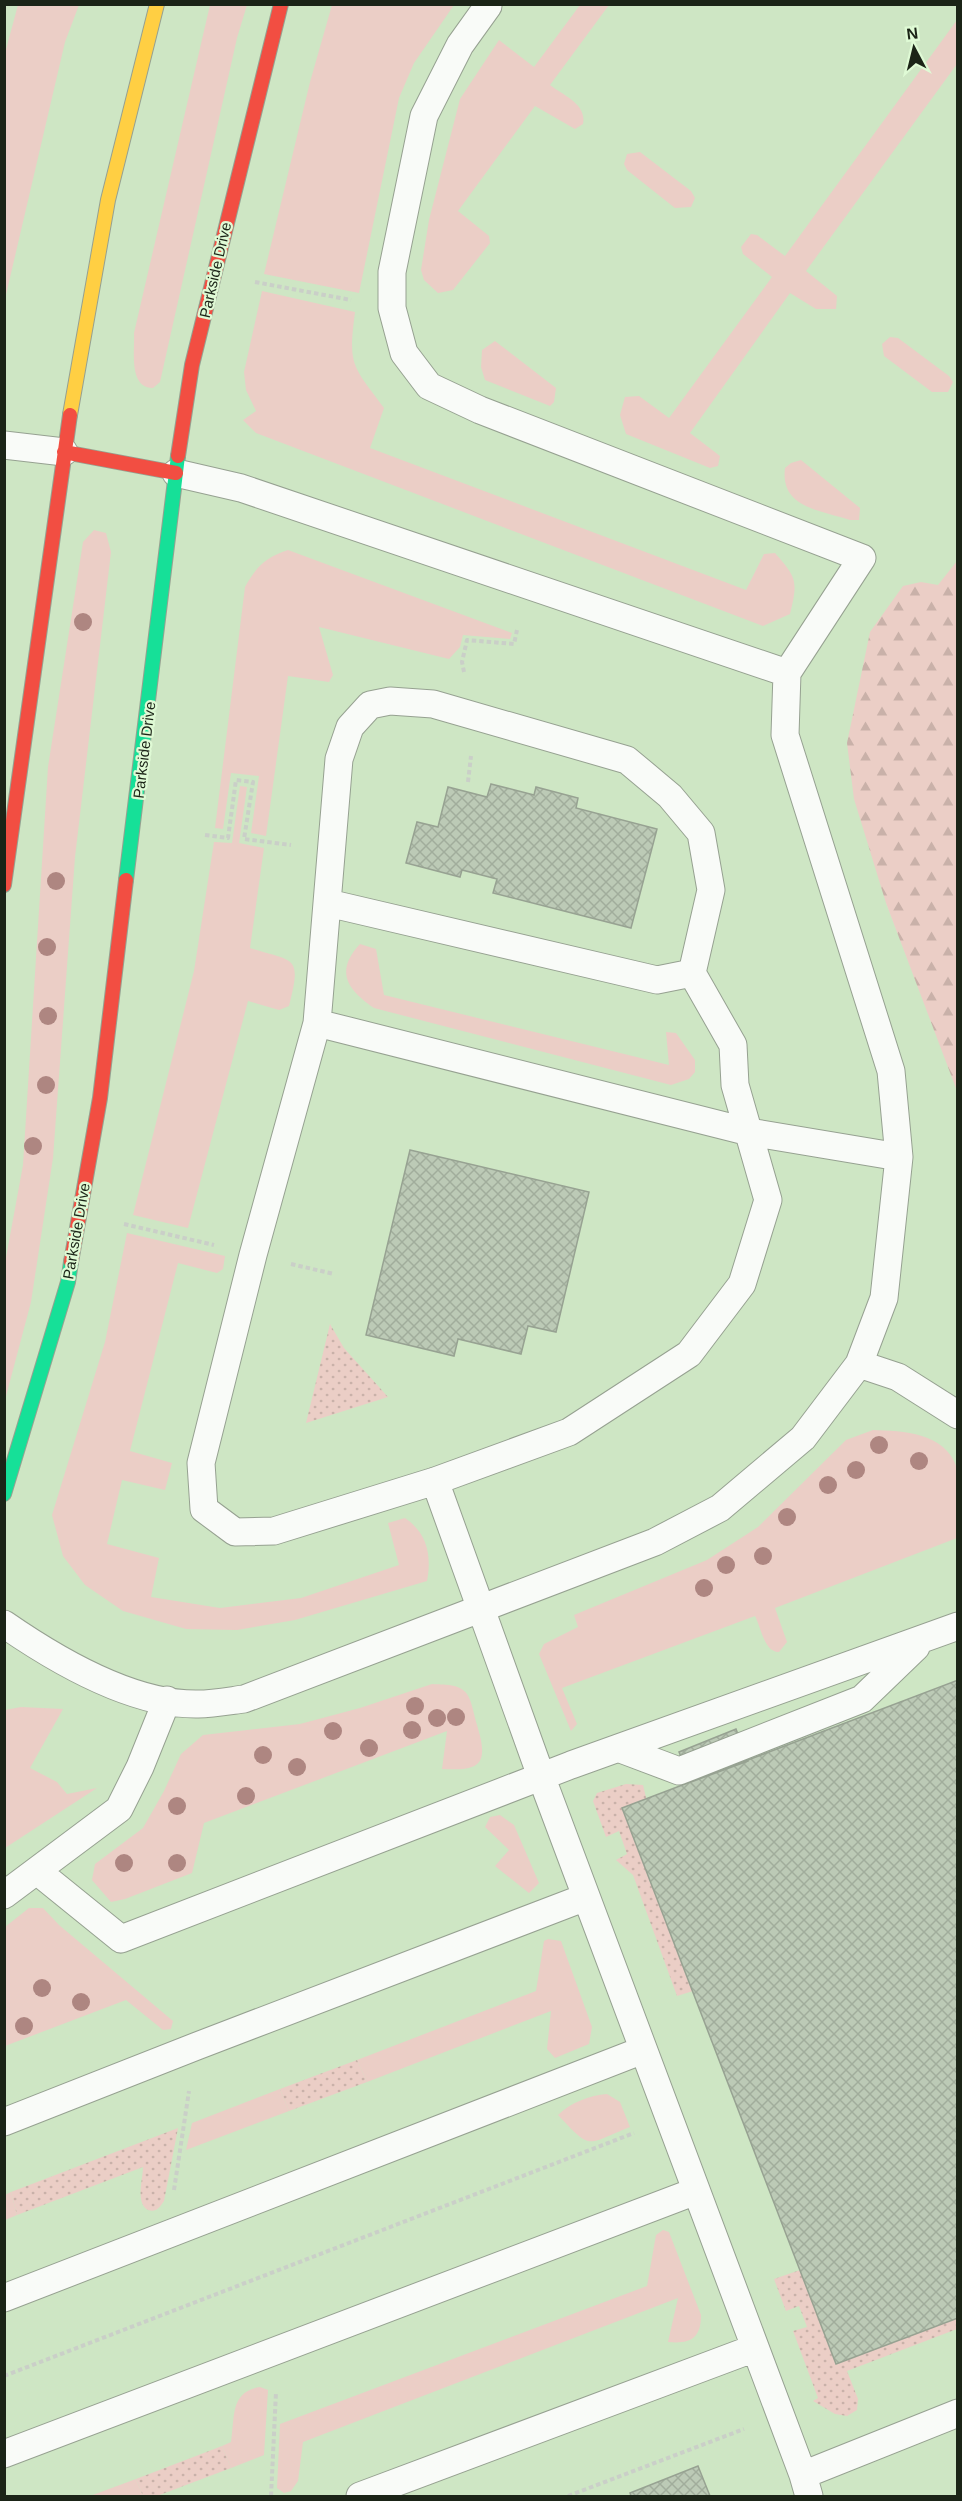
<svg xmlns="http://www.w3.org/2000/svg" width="962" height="2501" font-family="Helvetica,sans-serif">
<defs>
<pattern id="forest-firs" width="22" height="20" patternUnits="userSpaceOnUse" patternTransform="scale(1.5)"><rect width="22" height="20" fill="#ebcec6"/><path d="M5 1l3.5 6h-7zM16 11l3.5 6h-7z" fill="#c9b1a9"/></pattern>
<pattern id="park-dots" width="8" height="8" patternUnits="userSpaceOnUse" patternTransform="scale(1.5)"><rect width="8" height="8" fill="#ebcec6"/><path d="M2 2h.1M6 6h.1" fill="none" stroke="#c9b1a9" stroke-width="1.8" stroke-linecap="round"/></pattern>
<pattern id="building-cross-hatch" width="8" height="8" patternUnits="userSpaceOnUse" patternTransform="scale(1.5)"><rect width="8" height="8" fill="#bccab6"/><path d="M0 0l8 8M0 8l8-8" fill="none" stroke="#a1ad9c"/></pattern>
</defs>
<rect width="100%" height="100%" fill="#d6e5d0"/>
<path fill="#cee6c4" d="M5 5H957V793L886 903 958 1091 957 2496H5Z"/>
<path fill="#ebcec6" d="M18 5H79L65 42 5 299V53Z
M210 5H247L237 38 160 382 153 388C128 388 135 350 134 333Z
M332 5H454L414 63 399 98 359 293 264 274 310 82Z
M580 5H609L550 85C564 96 587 104 583 124L575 129 535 106 458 211 489 236 490 243 453 290 438 293 424 280 421 270 429 220 460 99 499 40 534 67Z
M957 20V64L806 271 837 296 836 309H816L790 293 690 433 720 456 718 466 710 468 626 434 620 415 625 397 639 396 669 418 772 277 743 254 741 247 751 234 757 235 785 256Z
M640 152 691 191 695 198 691 207 675 208 627 170 624 164 627 154Z
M262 291 355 312C348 366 352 365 384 408L370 448 746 590 764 554 775 553C797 578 798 581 790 614L763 626 256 433 243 420 256 411 246 390 244 372Z
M890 337 898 338 949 376 953 382 948 392H932L884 356 882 344Z
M495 341 556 388 554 402 550 406 485 380 481 367 482 350Z
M801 460 860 508 859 520H850C820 510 780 508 785 468L791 463Z
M94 530 106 533 111 552 75 857 53 1158 31 1302 5 1400V1263L23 1165 48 767 83 542Z
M288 550 512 633 510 639 463 635 460 647 449 659 319 627 333 675 329 682 288 676 266 836 251 833 259 776 231 773 223 829 215 828 245 587C256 567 266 557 288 550Z
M240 786 247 787 239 843 264 848 250 948C295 962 302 955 289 1006L279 1010 248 1001 188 1228 133 1215 194 971 214 842 232 843Z
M360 944 376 949 384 995 669 1065 666 1032 676 1033 695 1060V1072L689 1079 671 1085 374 1008C348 990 334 972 360 944Z
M127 1233 225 1256 223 1269 217 1273 178 1263 130 1451 172 1463 165 1490 122 1480 107 1544 159 1558 151 1597 220 1608 301 1598 399 1565 388 1523 405 1518C427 1533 432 1555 427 1581L295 1620 237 1630 186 1629 123 1611 85 1585 63 1556 52 1515 105 1342Z
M873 1430C903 1431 945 1432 957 1468 962 1485 958 1519 957 1538L775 1608 787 1642 779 1652C764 1652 761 1627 755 1616L562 1688 577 1724 571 1731 539 1654 544 1644 578 1627 574 1615 707 1560 758 1527 846 1440Z
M432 1684C443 1685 459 1683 467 1694 472 1701 474 1716 477 1725 489 1764 481 1771 442 1769L447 1731 204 1823 192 1873 125 1899 111 1902 92 1880 95 1864 143 1828 164 1791 181 1754 203 1735 300 1724 360 1708Z
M21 1707 63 1709 30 1768 57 1782 67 1794 97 1788 5 1848V1710Z
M500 1815 514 1825 539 1883 529 1893 495 1866 509 1850 485 1827 490 1817Z
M29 1908H43L59 1925 173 2021 171 2029 163 2030 126 2000 5 2046V1927Z
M548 1939 561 1941 592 2027 589 2044 555 2058 547 2049 551 2011 367 2082 357 2060 536 1991 544 1941Z
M280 2089 289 2111 186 2150 192 2123Z
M607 2094 620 2102 630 2127C585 2145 592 2151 558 2115 570 2103 590 2095 607 2094Z
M11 2192 17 2215 5 2220V2195Z
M663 2230 669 2232 701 2315C701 2339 690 2344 668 2342L678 2298 303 2442 298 2481 291 2491 284 2493 277 2488 280 2424 647 2286 656 2235Z
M260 2387 268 2390 264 2455 231 2468 222 2446 231 2442C235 2416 230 2392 260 2387Z
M136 2479 143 2496H90Z"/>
<path fill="url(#forest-firs)" d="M957 561V1091L886 903 854 799 847 743 870 632 903 586 921 582 938 585Z"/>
<path fill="url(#park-dots)" d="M330 1324 344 1348 388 1397 306 1423Z
M626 1784 643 1785 693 1991 677 1996 633 1875 616 1860 627 1854 619 1831 606 1837 593 1801 597 1793Z
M357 2060 367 2082 289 2111 280 2089Z
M178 2128 164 2201C160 2207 156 2213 148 2210 135 2203 143 2179 143 2167L17 2215 11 2192Z
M800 2270 836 2364 957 2318V2329L847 2371 858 2399 857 2410 847 2416 835 2414 813 2401 818 2398 793 2331 807 2327 799 2306 786 2311 774 2279Z
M222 2446 231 2468 157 2496H143L136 2479Z"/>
<path fill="url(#building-cross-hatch)" stroke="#97a292" stroke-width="1.5" d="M491 784 534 795 536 787 578 798 576 808 657 829 631 928 493 893 497 879 462 870 460 877 406 863 417 822 438 827 448 787 487 797Z
M410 1150 589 1192 556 1332 528 1326 521 1354 458 1339 454 1356 366 1335Z
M958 1680V2318L836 2364 622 1808Z
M736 1729 748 1761 691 1782 679 1752Z
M698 2466 710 2496H631L630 2493Z"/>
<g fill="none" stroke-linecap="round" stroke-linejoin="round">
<g stroke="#96a191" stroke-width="29">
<path id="lane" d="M4 445 64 452
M176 473 241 488 787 673
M390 701 433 704 627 760 670 796 701 833 711 890 692 973 733 1045 735 1085 768 1200 742 1284 689 1354 569 1432 435 1481 274 1531 235 1532 204 1509 201 1463 253 1255 317 1023 339 759 350 727 370 705Z
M328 903 657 980 692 973
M317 1023 749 1132 899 1157
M859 1364 898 1377 958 1415
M435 1481 541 1776 803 2475 809 2496
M4 1624C56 1660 133 1705 198 1704 213 1704 229 1701 244 1699L655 1542 720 1508 803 1438 859 1364 884 1298 899 1157 891 1071 785 735 787 673 862 558 480 410 429 386 404 353 392 308V272L424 116 460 45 488 6
M618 1748 679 1771 862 1699 916 1647
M37 1871 121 1939 571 1765 958 1626
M4 1895 119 1809 140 1767 167 1700
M4 2122 197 2046 586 1897
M4 2298 643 2050
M4 2454 696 2191
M803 2475 958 2413
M360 2496 755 2348"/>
</g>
<g stroke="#96a191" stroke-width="16">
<path id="fast" d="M126 880 178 456
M4 1494 68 1282 71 1262"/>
</g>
<g stroke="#96a191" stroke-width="16">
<path id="slow" d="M70 415 108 200 157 4"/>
</g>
<g stroke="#96a191" stroke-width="16">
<path id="jam" d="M64 452 176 473
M178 456 192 365 281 4
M4 885 70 415
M71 1262 100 1098 126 880"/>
</g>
<path stroke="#cacfc8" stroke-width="4" stroke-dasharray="4.5 3" stroke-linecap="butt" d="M255 282 351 300
M464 672 462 662 467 640 514 644 517 630
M468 782 471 756
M205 835 228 838 236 780 253 782 244 839 291 845
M124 1224 214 1245
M291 1264 334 1274
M174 2190 189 2091
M4 2376 634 2133
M271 2496 276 2392
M568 2496 744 2429"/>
<use href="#lane" stroke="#f9fbf8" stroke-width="27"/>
<use href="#fast" stroke="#16e098" stroke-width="14"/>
<use href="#slow" stroke="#ffcf43" stroke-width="14"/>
<use href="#jam" stroke="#f24e42" stroke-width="14"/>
</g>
<g fill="#ae8681">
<circle cx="83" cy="622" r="9"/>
<circle cx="56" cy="881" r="9"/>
<circle cx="47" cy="947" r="9"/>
<circle cx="48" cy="1016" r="9"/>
<circle cx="46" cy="1085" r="9"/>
<circle cx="33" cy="1146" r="9"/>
<circle cx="879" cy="1445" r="9"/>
<circle cx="919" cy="1461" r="9"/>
<circle cx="856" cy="1470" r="9"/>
<circle cx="828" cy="1485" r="9"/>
<circle cx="787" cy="1517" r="9"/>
<circle cx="763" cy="1556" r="9"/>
<circle cx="726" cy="1565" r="9"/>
<circle cx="704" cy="1588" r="9"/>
<circle cx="415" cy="1706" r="9"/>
<circle cx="456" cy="1717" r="9"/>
<circle cx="437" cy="1718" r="9"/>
<circle cx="412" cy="1730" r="9"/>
<circle cx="333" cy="1731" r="9"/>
<circle cx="369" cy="1748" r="9"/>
<circle cx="263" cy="1755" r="9"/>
<circle cx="297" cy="1767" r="9"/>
<circle cx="246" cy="1796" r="9"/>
<circle cx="177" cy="1806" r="9"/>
<circle cx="124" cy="1863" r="9"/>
<circle cx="177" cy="1863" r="9"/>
<circle cx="42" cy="1988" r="9"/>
<circle cx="81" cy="2002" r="9"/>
<circle cx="24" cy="2026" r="9"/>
</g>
<g text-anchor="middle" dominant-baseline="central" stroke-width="4.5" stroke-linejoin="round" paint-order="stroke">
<g font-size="15" fill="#1b2417" stroke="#dffad5">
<text transform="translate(215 270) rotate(-77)">Parkside Drive</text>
<text transform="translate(144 750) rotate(-83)">Parkside Drive</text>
<text transform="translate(76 1231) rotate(-80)">Parkside Drive</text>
</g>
</g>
<rect width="962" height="2501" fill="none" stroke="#1b2417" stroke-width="12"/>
<g transform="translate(914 48) rotate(353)" stroke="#dffad5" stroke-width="4.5" paint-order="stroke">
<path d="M0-4.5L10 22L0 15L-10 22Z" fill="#1b2417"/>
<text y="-9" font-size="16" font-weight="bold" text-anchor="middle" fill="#1b2417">N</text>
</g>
</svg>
